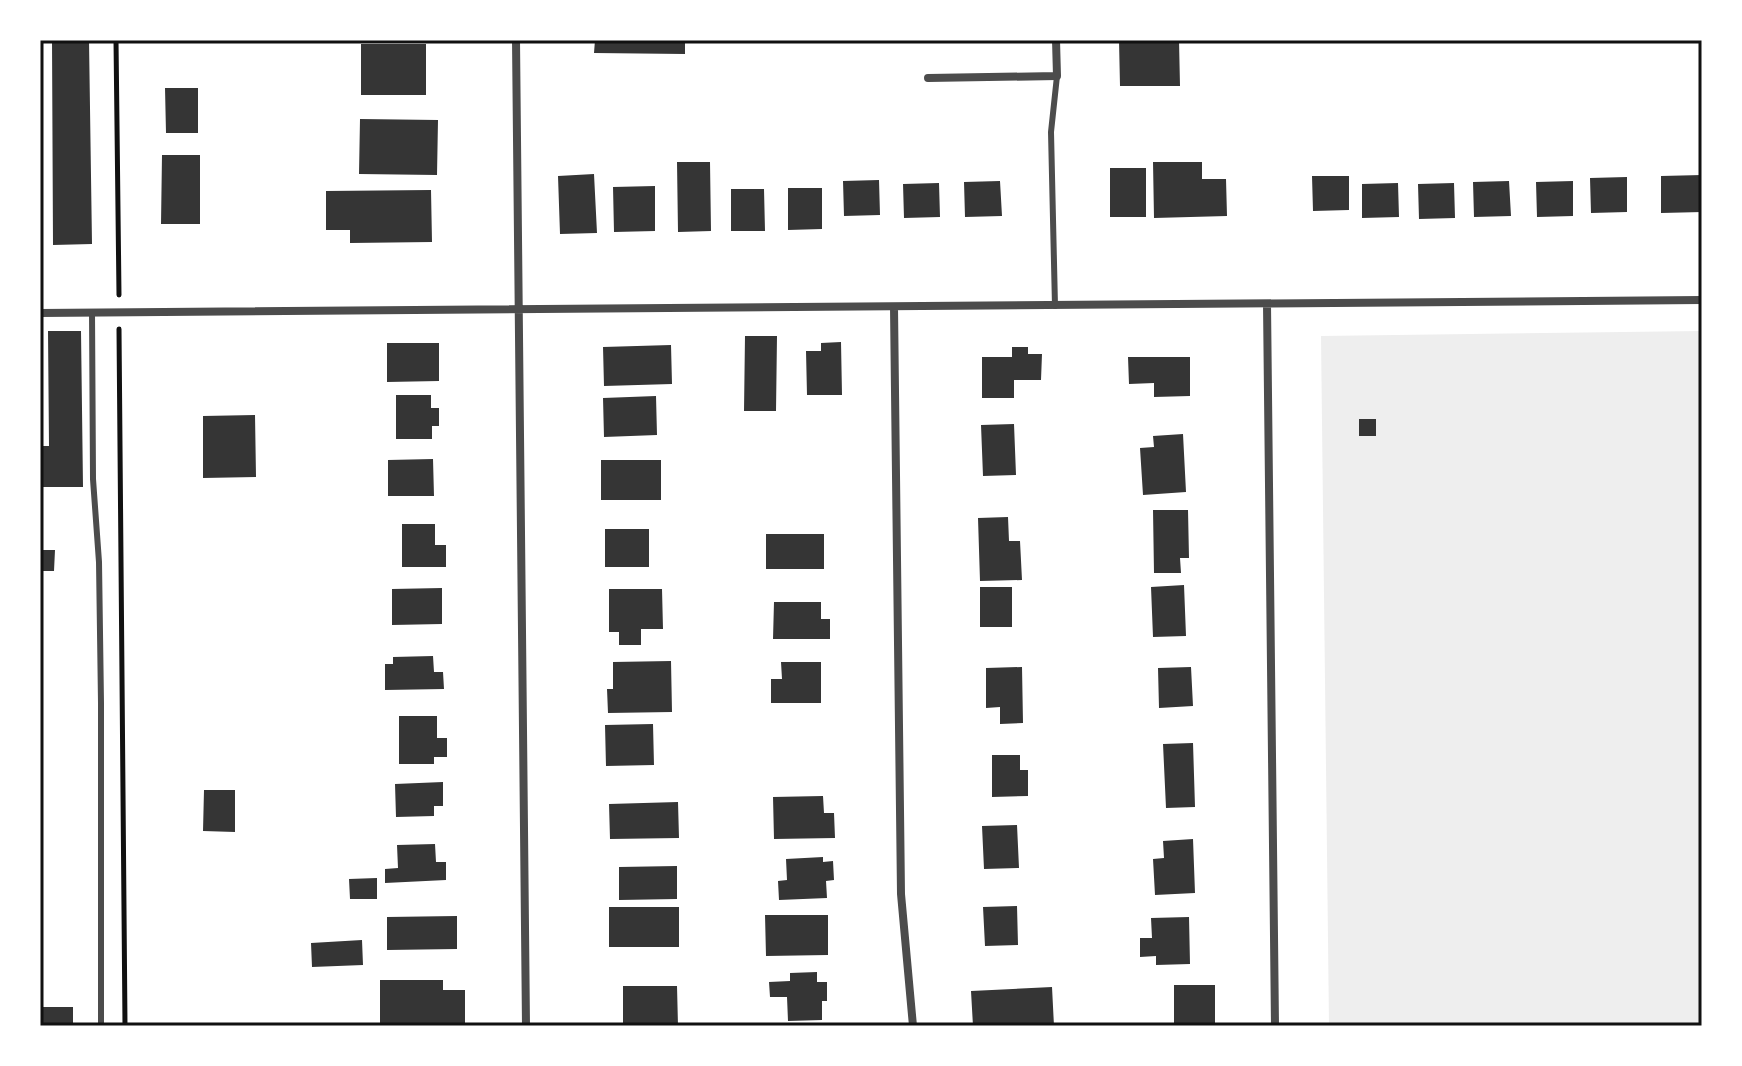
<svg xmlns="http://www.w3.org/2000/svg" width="1742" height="1066" font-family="Roboto,sans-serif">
<rect width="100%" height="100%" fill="#fff"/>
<path fill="#eee" d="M1702 331V1026H1329L1321 336Z"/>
<path fill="#353535" d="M52 40H89L92 244 53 245Z
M595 40H685V54L594 53Z
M1119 40H1179L1180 86H1120Z
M361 44H426V95H361Z
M165 88H198V133H166Z
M360 119 438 120 437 175 359 174Z
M162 155H200V224H161Z
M677 162H710L711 231 678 232Z
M1153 162H1202V179H1226L1227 216 1154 218Z
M1110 168H1146V217H1110Z
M594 174 597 233 560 234 558 176Z
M1702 175V212L1661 213V176Z
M1312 176H1349V210L1313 211Z
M1627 177V212L1591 213 1590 178Z
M879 180 880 215 844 216 843 181Z
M1000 181 1002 216 965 217 964 182Z
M1509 181 1511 216 1474 217 1473 182Z
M1573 181V216L1537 217 1536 182Z
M939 183 940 217 904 218 903 184Z
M1398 183 1399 217 1362 218V184Z
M1454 183 1455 218 1419 219 1418 184Z
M655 186V231L614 232 613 187Z
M788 188H822V229L788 230Z
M731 189H764L765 231H731Z
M431 190 432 242 350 243V230H326V191Z
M48 331H81L83 487H40V446H49Z
M745 336H777L776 411H744Z
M841 342 842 395H807L806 351H821V343Z
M387 343H439V381L387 382Z
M671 345 672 384 604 386 603 347Z
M1012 347H1028V354H1042L1041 380H1014V398H982V357H1012Z
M1128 357H1190V396L1154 397V383L1129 384Z
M396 395H431V408H439V426H432V439H396Z
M656 396 657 435 604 437 603 398Z
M255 415 256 477 203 478V416Z
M1359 419H1376V436H1359Z
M1014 424 1016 475 983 476 981 425Z
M1183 434 1186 492 1143 495 1140 448 1154 447 1153 436Z
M433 459 434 496H388V460Z
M601 460H661V500H601Z
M1153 510H1188L1189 558H1180L1181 573H1154Z
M1008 517 1009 541H1020L1022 580 980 581 978 518Z
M402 524H435V545H446V567H402Z
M605 529H649V567H605Z
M766 534H824V569H766Z
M40 550H55L54 571H40Z
M1184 585 1186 636 1153 637 1151 587Z
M980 587H1012V627H980Z
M442 588V624L392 625V589Z
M609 589H662L663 629H641V645H619V632H609Z
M774 602H821V619H830V639H773Z
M433 656 434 672H443L444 689 385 690V664H393V657Z
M671 661 672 712 608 713 607 689H613V662Z
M781 662H821V703H771V679H782Z
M1022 667 1023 723 1000 724V707L986 708V668Z
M1191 667 1193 706 1159 708 1158 668Z
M399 716H437V738H447V757H434V764H399Z
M653 724 654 765 606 766 605 725Z
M1193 743 1195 807 1166 808 1163 744Z
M992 755H1020V770H1028V796L992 797Z
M443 782V806H434V816L396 817 395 784Z
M204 790H235V832L203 831Z
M823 796 824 813H834L835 838 774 839 773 797Z
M678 802 679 838 610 839 609 804Z
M1017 825 1019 868 984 869 982 826Z
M1193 839 1195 893 1155 895 1153 859 1164 858 1163 841Z
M435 844 436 862H446V880L385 883V869L398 868 397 845Z
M823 857V862L833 861 834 880 826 881 827 898 779 900 778 881 787 880 786 859Z
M677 866V899L619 900V867Z
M377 878V899H350L349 879Z
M1017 906 1018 945 985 946 983 907Z
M609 907H679V947H609Z
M765 915H828V955L766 956Z
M457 916V949L387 950V917Z
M1189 917 1190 964 1156 965V956L1140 957V938H1152L1151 918Z
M362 940 363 965 312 967 311 943Z
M817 972V982H827V1001H822V1020L788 1021 787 997H770L769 982 790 981V973Z
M380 980H443V990H465V1026L380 1025Z
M1174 985H1215V1026H1174Z
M623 986H677L678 1026H623Z
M1052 987 1054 1026H973L971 991Z
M42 1007H73V1026H42Z"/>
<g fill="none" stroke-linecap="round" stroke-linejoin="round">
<path stroke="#111" stroke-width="5" d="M116 40 119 295
M119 329 125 1026"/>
<path stroke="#4c4c4c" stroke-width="6" d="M1055 306 1051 132 1057 76
M92 312 93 479 99 562 101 703V1026"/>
<path stroke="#4c4c4c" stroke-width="8" d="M516 40 526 1026
M928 78 1057 76 1056 40
M1267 304 1275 1026
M894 307 901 894 913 1026
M40 313 1702 300"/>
</g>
<rect width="1742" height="1066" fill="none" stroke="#ffffff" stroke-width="84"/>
<rect x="42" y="42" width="1658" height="982" fill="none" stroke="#111" stroke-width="3"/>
</svg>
